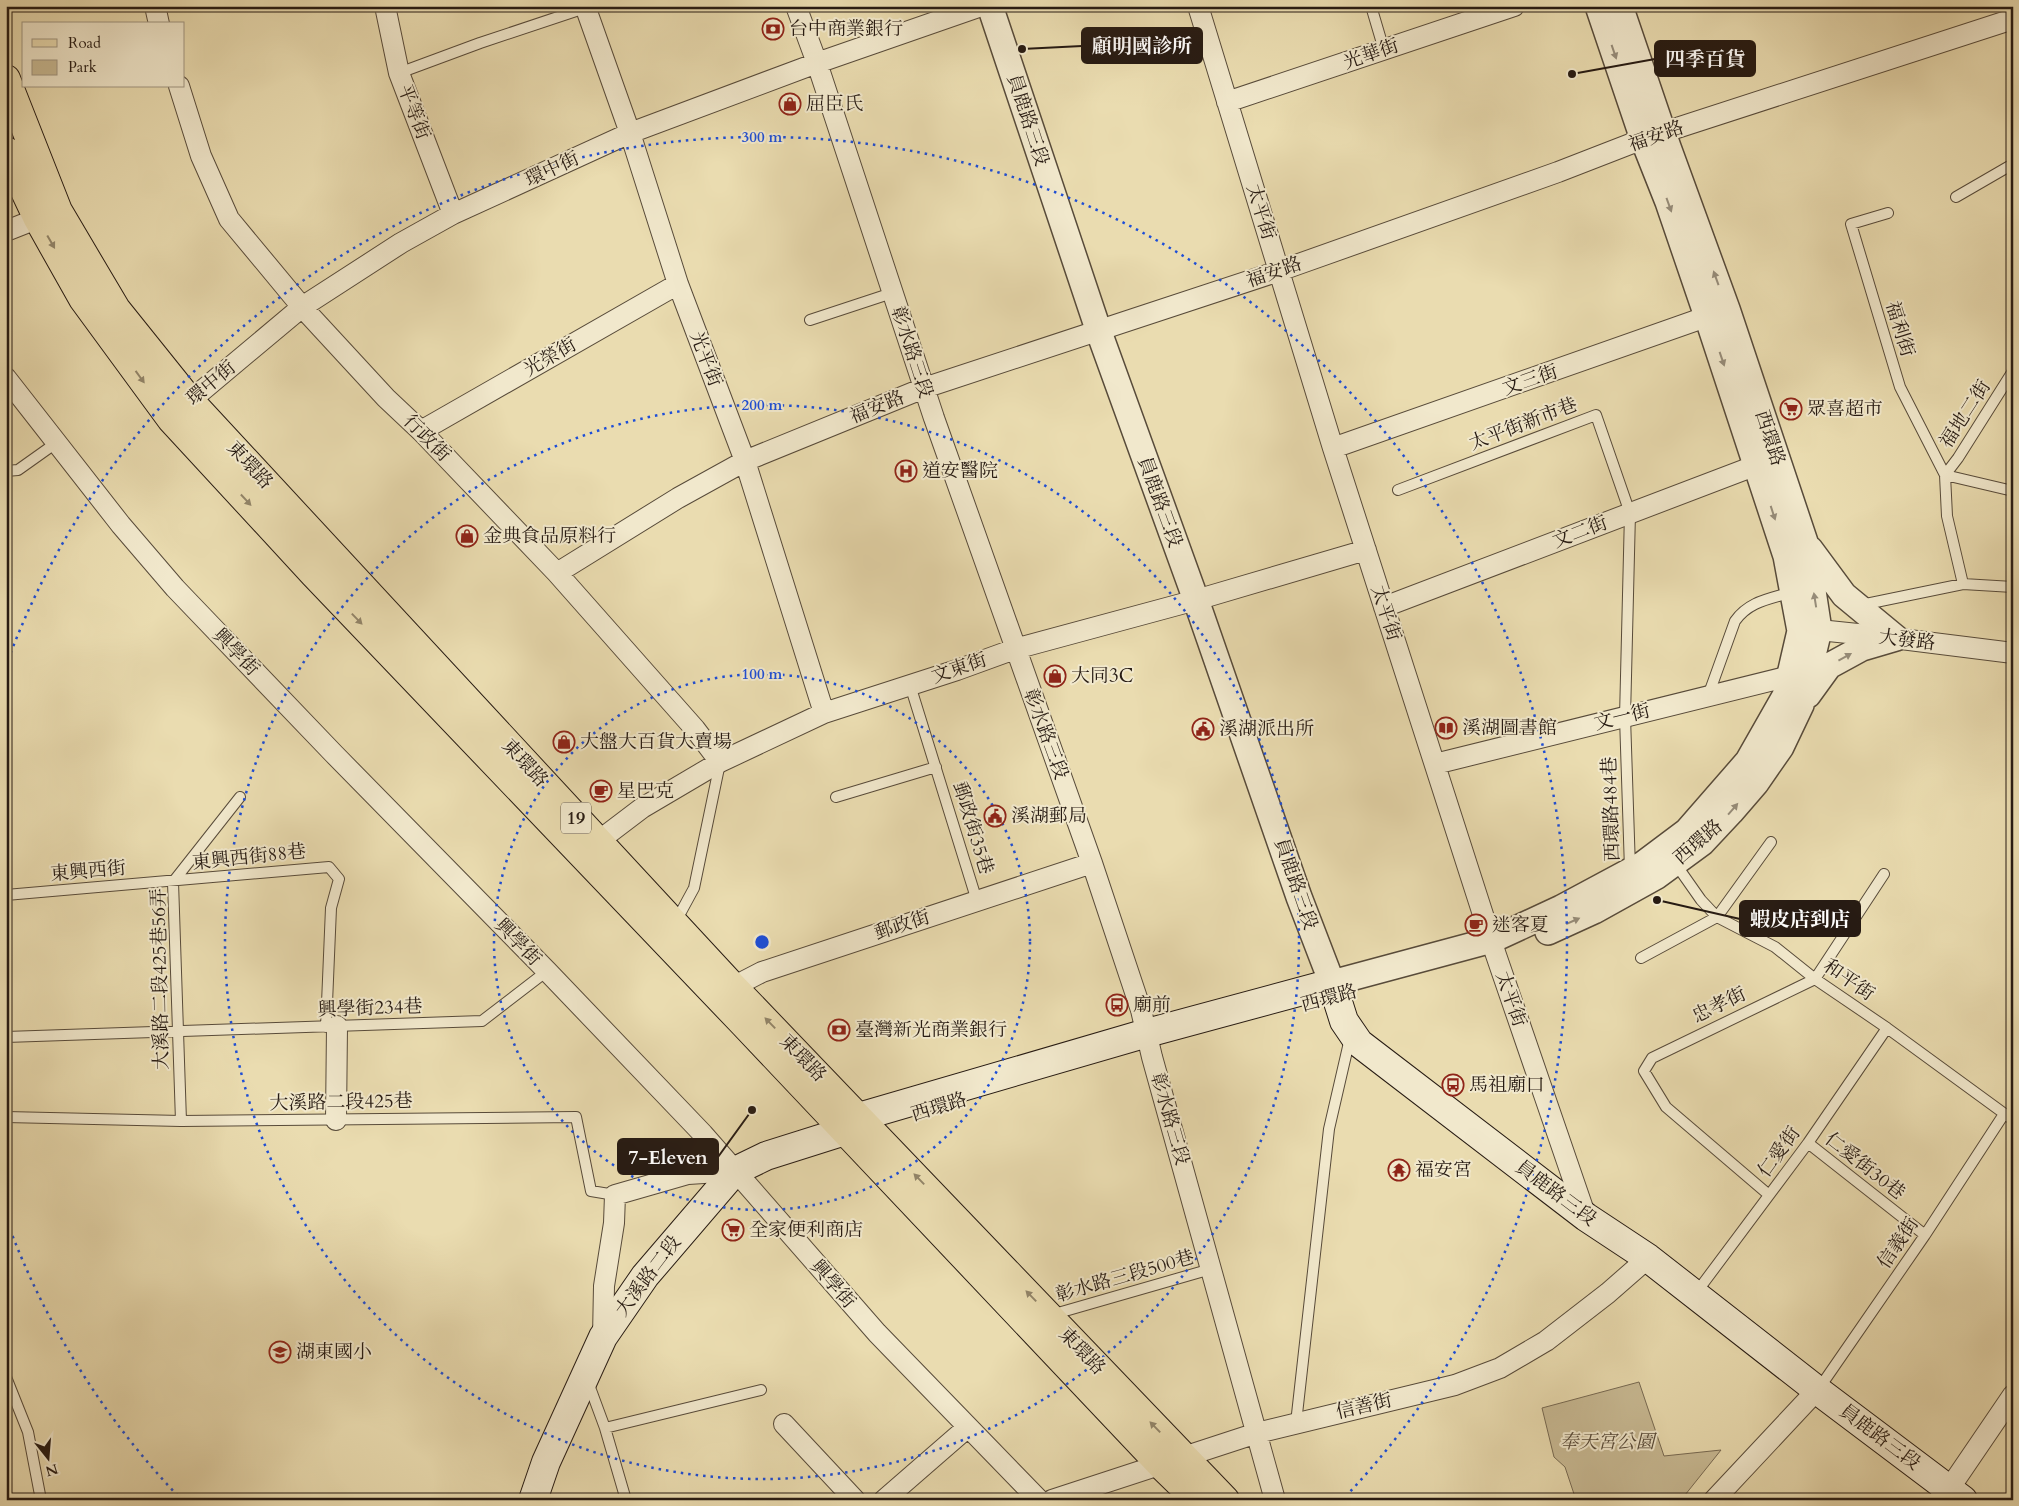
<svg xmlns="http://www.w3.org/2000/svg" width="2019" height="1506" font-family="Cardo,'Noto Serif TC',serif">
<rect width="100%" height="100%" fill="#eadcb0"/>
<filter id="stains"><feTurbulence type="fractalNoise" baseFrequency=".004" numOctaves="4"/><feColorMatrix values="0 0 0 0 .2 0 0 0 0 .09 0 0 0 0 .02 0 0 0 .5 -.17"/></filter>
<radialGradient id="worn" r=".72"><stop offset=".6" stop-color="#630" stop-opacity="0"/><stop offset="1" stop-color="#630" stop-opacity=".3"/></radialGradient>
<path fill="#c9bb95" stroke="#786b54" d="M1639 1382 1664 1456 1721 1450 1681 1500H1576L1565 1467 1554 1457 1542 1408Z"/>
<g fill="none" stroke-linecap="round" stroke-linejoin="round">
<g stroke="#584b3a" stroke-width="12">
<path id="service" d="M1371 6 1384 50
M399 73 480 43 585 8
M1956 197 2013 164
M1888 213 1851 224 1900 387 1945 475 1947 516 1963 584 2013 587
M810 320 892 293
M2013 371 1958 458 1945 475 2013 491
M6 471 18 470 56 443
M1398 490 1596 415 1630 513 1625 717 1630 869
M1861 605 1963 584
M910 685 977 901
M1708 696 1735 621C1749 601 1770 599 1792 592
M836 797 936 767
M1675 863 1701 900 1717 917 1775 947 1815 979 1887 1028 2013 1120
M6 895 329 867 339 879 331 908 326 1027
M675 923 694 888 720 763
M1641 958 1717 917 1771 842
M6 1037 482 1021 547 971
M6 1117 181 1121 576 1117 591 1191 615 1195
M181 1121 173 882 240 797
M1808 1143 1925 1235
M1769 1195 1666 1107 1644 1071 1652 1058 1815 979 1884 874
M1696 1293 1808 1143 1887 1028
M1051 1315 1211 1269
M6 1377 28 1432 41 1500
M588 1382 605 1428 626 1500
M1818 1390 1925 1235 2004 1114
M1296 1423 1329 1129 1350 1038
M605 1428 761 1390"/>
</g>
<g stroke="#584b3a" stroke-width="22">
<path id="minor" d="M155 6 159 24
M385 6 399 73 453 214
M585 6 630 133 678 284 745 461 824 713
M796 6 817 63 934 418 1092 863 1141 1010 1152 1057 1275 1500
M1198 6 1333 448 1496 955 1586 1217
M179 86 201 156 229 219 302 307 386 398 421 431 557 573 695 729 720 762
M1227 102 1514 6
M6 231 49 214
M6 378 121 525 175 588 334 754 547 971 703 1134 877 1333 1039 1500
M179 410 302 307 401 243 453 214 630 133 817 63 981 6
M421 431 678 284
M1333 448 1720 312
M557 573 678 498 745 461 924 388 1279 271 1558 172 1643 139 2013 19
M1384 607 1770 460
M1804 631 1819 630 1877 636 2013 653
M1435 764 1802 673
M588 849 642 808 720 762 824 713 957 670 1015 649 1196 600 1366 550
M724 995 733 987 762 972 1092 863
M336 1120 337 1026
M603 1337 604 1286 614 1223 615 1195 688 1174 735 1171
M784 1424 855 1500
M884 1500 968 1427
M1052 1500 1257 1433 1455 1385 1500 1368 1546 1341 1608 1293 1648 1258
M1714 1500 1817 1390
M1939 1500 1949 1489 2013 1395"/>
</g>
<g stroke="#584b3a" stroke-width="28">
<path id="tertiary" d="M990 6 1099 332 1196 600 1299 897 1332 983 1492 940 1561 908 1643 864 1687 831 1748 761 1785 696 1800 631 1786 556 1707 316 1668 202 1643 139 1598 6
M1810 549 1844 595 1896 638
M1808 695 1829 666 1862 648 1896 638
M1548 932 1594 911 1657 876 1702 843 1731 812 1756 783 1781 747 1801 705 1819 630 1806 545 1727 309 1668 147 1620 6"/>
</g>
<g stroke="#271b13" stroke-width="30">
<path id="secondary" d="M845 1131 859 1117 1147 1033 1332 983 1344 1021 1359 1043 1586 1217 1648 1258 1817 1390 1963 1500
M533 1500 546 1462 603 1337 645 1276 735 1171 766 1156 845 1131 863 1128"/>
</g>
<g stroke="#271b13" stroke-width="30">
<path id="primary" d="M6 79 58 211 116 309 189 400 733 987 1225 1500
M6 151 38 219 83 299 171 419 314 574 744 1024 1161 1465 1197 1500"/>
</g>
<use href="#service" stroke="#f1e8cc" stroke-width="10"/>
<use href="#minor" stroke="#f1e8cc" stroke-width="20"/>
<use href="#tertiary" stroke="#f1e8cc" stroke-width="25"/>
<use href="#secondary" stroke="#f1e8cc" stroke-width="28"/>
<use href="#primary" stroke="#eadcb0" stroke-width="28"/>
</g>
<defs><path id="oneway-solid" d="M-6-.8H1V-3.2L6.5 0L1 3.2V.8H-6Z" transform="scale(1.25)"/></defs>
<g fill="#968c79">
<use href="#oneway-solid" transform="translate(1614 52) rotate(71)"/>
<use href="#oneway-solid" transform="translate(1669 205) rotate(70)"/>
<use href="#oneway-solid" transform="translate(1716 278) rotate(-110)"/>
<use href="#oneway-solid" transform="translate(1722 359) rotate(71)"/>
<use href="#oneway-solid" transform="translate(1773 513) rotate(72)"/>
<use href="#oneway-solid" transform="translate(1815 600) rotate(-99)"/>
<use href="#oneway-solid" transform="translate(1845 657) rotate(-29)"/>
<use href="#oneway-solid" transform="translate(1733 809) rotate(-49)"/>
<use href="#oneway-solid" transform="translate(1573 921) rotate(-24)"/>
</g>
<g fill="#928569">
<use href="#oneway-solid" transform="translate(51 242) rotate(60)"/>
<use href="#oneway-solid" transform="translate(140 377) rotate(54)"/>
<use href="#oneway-solid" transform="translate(246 500) rotate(47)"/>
<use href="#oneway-solid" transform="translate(357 619) rotate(46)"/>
<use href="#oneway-solid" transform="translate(770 1023) rotate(-134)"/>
<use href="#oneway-solid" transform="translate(919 1179) rotate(-134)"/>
<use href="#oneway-solid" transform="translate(1031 1296) rotate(-134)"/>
<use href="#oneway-solid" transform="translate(1155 1427) rotate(-134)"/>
</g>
<g fill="none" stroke="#1d4ed8" stroke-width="2.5" stroke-dasharray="2.5 5">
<circle cx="762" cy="942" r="268"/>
<circle cx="762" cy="942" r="537"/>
<path d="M178 1496A805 805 0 0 1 8 1224M8 660A805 805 0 1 1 1346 1496"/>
</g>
<defs>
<g id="bank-ring" transform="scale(1.125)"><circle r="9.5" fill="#f1e8cc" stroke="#8f2418" stroke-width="1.5"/><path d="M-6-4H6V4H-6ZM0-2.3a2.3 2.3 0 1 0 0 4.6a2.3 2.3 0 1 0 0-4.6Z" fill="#8f2418"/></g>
<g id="shop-ring" transform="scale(1.125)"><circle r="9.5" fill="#f1e8cc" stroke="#8f2418" stroke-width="1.5"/><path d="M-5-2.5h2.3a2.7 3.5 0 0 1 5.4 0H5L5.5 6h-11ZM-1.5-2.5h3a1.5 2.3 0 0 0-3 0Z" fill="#8f2418"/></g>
<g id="supermarket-ring" transform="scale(1.125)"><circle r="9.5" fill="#f1e8cc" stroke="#8f2418" stroke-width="1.5"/><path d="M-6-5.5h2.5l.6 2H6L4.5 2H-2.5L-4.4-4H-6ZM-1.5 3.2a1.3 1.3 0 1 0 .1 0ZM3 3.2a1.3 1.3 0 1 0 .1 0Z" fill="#8f2418"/></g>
<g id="hospital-ring" transform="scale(1.125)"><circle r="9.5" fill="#f1e8cc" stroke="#8f2418" stroke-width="1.5"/><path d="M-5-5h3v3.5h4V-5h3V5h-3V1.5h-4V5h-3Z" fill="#8f2418"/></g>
<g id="library-ring" transform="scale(1.125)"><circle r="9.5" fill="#f1e8cc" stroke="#8f2418" stroke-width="1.5"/><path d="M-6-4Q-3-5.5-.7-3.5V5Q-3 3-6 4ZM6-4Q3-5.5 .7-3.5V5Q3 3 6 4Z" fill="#8f2418"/></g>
<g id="civic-ring" transform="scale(1.125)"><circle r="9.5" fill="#f1e8cc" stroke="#8f2418" stroke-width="1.5"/><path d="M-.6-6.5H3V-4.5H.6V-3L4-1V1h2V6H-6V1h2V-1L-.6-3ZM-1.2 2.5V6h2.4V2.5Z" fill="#8f2418"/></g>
<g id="cafe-ring" transform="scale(1.125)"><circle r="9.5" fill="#f1e8cc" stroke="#8f2418" stroke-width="1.5"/><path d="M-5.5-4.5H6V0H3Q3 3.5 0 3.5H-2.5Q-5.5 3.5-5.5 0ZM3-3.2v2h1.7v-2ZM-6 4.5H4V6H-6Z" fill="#8f2418"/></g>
<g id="bus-ring" transform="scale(1.125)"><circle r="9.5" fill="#f1e8cc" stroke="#8f2418" stroke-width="1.5"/><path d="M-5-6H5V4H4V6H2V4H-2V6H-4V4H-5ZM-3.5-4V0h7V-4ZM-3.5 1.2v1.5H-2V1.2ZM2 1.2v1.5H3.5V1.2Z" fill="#8f2418"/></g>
<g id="temple-ring" transform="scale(1.125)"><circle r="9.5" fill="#f1e8cc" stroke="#8f2418" stroke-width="1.5"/><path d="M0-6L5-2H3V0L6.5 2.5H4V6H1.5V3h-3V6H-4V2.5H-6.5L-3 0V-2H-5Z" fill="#8f2418"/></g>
<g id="school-ring" transform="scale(1.125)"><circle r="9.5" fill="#f1e8cc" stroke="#8f2418" stroke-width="1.5"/><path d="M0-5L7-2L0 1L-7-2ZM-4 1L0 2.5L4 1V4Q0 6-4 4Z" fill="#8f2418"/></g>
</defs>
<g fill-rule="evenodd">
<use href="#bank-ring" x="773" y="29"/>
<use href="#shop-ring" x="790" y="104"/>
<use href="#supermarket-ring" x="1791" y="409"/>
<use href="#hospital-ring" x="906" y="471"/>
<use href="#shop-ring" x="467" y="536"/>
<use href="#shop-ring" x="1055" y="676"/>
<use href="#library-ring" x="1446" y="728"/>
<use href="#civic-ring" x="1203" y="729"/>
<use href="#shop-ring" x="564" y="742"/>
<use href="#cafe-ring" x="601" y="791"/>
<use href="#civic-ring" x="995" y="816"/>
<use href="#cafe-ring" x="1476" y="925"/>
<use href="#bus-ring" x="1117" y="1005"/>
<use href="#bank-ring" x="839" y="1030"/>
<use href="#bus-ring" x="1453" y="1085"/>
<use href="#temple-ring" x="1399" y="1170"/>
<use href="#supermarket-ring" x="733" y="1230"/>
<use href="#school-ring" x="280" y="1352"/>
</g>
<g text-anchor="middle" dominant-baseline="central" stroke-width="4" stroke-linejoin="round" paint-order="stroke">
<rect fill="#f1e8cc" stroke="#64584a" stroke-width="1" x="561" y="802.5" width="30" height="31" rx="4"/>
<g font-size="18" font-weight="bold" fill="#271b13">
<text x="576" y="818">19</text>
</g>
<g font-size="19" fill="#271b13" stroke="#f1e8cc" text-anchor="start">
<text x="789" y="29">台中商業銀行</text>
<text x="806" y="104">屈臣氏</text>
<text x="1807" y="409">眾喜超市</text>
<text x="922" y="471">道安醫院</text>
<text x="483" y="536">金典食品原料行</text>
<text x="1071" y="676">大同3C</text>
<text x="1462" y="728">溪湖圖書館</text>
<text x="1219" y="729">溪湖派出所</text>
<text x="580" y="742">大盤大百貨大賣場</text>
<text x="617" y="791">星巴克</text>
<text x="1011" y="816">溪湖郵局</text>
<text x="1492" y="925">迷客夏</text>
<text x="1133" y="1005">廟前</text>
<text x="855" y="1030">臺灣新光商業銀行</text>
<text x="1469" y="1085">馬祖廟口</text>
<text x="1415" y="1170">福安宮</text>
<text x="749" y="1230">全家便利商店</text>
<text x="296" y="1352">湖東國小</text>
</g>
<g font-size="19" fill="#271b13" stroke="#f1e8cc">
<text transform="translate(1371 54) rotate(-19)">光華街</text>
<text transform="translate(414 112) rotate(69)">平等街</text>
<text transform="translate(1028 120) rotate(72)">員鹿路三段</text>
<text transform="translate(1656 136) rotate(-19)">福安路</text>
<text transform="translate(552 169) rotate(-25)">環中街</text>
<text transform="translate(1261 212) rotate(73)">太平街</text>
<text transform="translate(1274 272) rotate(-19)">福安路</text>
<text transform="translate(1900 329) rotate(73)">福利街</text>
<text transform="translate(912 352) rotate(72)">彰水路三段</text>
<text transform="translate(550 357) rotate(-30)">光榮街</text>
<text transform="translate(706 359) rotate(69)">光平街</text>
<text transform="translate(1530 380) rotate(-19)">文三街</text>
<text transform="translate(211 383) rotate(-40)">環中街</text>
<text transform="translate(877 407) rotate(-22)">福安路</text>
<text transform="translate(1965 414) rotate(-57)">福地二街</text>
<text transform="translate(1523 424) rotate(-21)">太平街新市巷</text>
<text transform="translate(427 438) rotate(45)">行政街</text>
<text transform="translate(1770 438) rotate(72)">西環路</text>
<text transform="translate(250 465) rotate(47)">東環路</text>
<text transform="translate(1160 502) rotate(70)">員鹿路三段</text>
<text transform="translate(1580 532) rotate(-21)">文二街</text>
<text transform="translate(1386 613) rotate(72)">太平街</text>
<text transform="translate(1907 640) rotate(7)">大發路</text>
<text transform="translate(236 652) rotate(46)">興學街</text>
<text transform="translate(959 668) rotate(-19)">文東街</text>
<text transform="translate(1622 717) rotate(-14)">文一街</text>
<text transform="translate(1046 734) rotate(70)">彰水路三段</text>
<text transform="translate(525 763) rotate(47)">東環路</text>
<text transform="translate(1611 809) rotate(-92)">西環路484巷</text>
<text transform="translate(973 828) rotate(73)">郵政街35巷</text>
<text transform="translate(1698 842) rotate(-41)">西環路</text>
<text transform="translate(249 857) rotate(-6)">東興西街88巷</text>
<text transform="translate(88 871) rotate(-5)">東興西街</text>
<text transform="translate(1296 884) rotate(71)">員鹿路三段</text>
<text transform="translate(902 925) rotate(-18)">郵政街</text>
<text transform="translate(518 942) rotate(46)">興學街</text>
<text transform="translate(160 979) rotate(-91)">大溪路二段425巷56弄</text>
<text transform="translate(1849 980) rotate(35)">和平街</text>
<text transform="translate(1329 998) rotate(-15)">西環路</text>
<text transform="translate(1511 999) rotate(71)">太平街</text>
<text transform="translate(1719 1005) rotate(-26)">忠孝街</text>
<text transform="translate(370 1008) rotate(-2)">興學街234巷</text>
<text transform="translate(803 1058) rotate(46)">東環路</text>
<text transform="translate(341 1102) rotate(-1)">大溪路二段425巷</text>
<text transform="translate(939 1107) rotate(-17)">西環路</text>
<text transform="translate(1170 1119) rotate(74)">彰水路三段</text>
<text transform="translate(1779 1152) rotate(-54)">仁愛街</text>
<text transform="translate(1865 1166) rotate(38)">仁愛街30巷</text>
<text transform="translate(1556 1193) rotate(37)">員鹿路三段</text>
<text transform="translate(1898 1243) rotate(-56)">信義街</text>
<text transform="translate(648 1276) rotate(-53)">大溪路二段</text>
<text transform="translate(1125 1276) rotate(-16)">彰水路三段500巷</text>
<text transform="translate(833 1284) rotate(49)">興學街</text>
<text transform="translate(1082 1351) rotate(46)">東環路</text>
<text transform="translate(1364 1406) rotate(-13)">信善街</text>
<text transform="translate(1880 1437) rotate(37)">員鹿路三段</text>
</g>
<g font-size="19" font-style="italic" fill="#584b3a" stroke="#f1e8cc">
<text x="1607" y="1442">奉天宮公園</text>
</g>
</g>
<circle cx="762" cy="942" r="8" fill="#1d4ed8" stroke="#f1e8cc" stroke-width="2.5"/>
<g font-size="15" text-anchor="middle" font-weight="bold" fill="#1d4ed8" stroke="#f1e8cc" stroke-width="4" stroke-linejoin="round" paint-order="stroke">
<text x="762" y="142">300 m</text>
<text x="762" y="410">200 m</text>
<text x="762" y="679">100 m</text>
</g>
<path fill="none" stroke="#271b13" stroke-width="2" d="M1022 49L1082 46M1572 74L1655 59M1657 900L1740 919M752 1110L718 1157"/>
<g fill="#271b13" stroke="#f1e8cc" stroke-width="2">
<circle cx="1022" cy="49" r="5"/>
<circle cx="1572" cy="74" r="5"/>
<circle cx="1657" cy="900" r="5"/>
<circle cx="752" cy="1110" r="5"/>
</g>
<g fill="#271b13" stroke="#271b13" stroke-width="2">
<rect x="1082" y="28" width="120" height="35" rx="5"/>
<rect x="1655" y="41" width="100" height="35" rx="5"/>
<rect x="1740" y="901" width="120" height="35" rx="5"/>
<rect x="618" y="1139" width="100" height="35" rx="5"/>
</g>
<g font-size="20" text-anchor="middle" font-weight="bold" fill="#fff">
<text x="1142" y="53">顧明國診所</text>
<text x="1705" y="66">四季百貨</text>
<text x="1800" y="926">蝦皮店到店</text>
<text x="668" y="1164">7-Eleven</text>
</g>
<rect width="2019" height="1506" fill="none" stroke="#eadcb0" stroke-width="25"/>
<rect x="8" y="8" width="2004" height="1491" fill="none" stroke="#271b13" stroke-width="2.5"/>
<rect x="12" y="12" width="1994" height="1481" fill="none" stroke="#271b13"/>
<rect x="22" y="22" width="162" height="65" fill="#f1e8cc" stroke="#a09682"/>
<rect x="32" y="39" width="25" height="8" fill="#eadcb0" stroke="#a09682"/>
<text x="68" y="48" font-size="15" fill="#271b13">Road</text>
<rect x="32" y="60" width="25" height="15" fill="#c9bb95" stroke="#a09682"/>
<text x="68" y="72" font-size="15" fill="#271b13">Park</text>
<g transform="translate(48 1458) rotate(163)" stroke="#f1e8cc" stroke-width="4" paint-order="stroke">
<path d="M0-4L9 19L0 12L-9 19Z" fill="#271b13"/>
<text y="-8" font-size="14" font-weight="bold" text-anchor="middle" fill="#271b13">N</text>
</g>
<rect width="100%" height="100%" filter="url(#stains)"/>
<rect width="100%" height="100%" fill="url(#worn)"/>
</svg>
